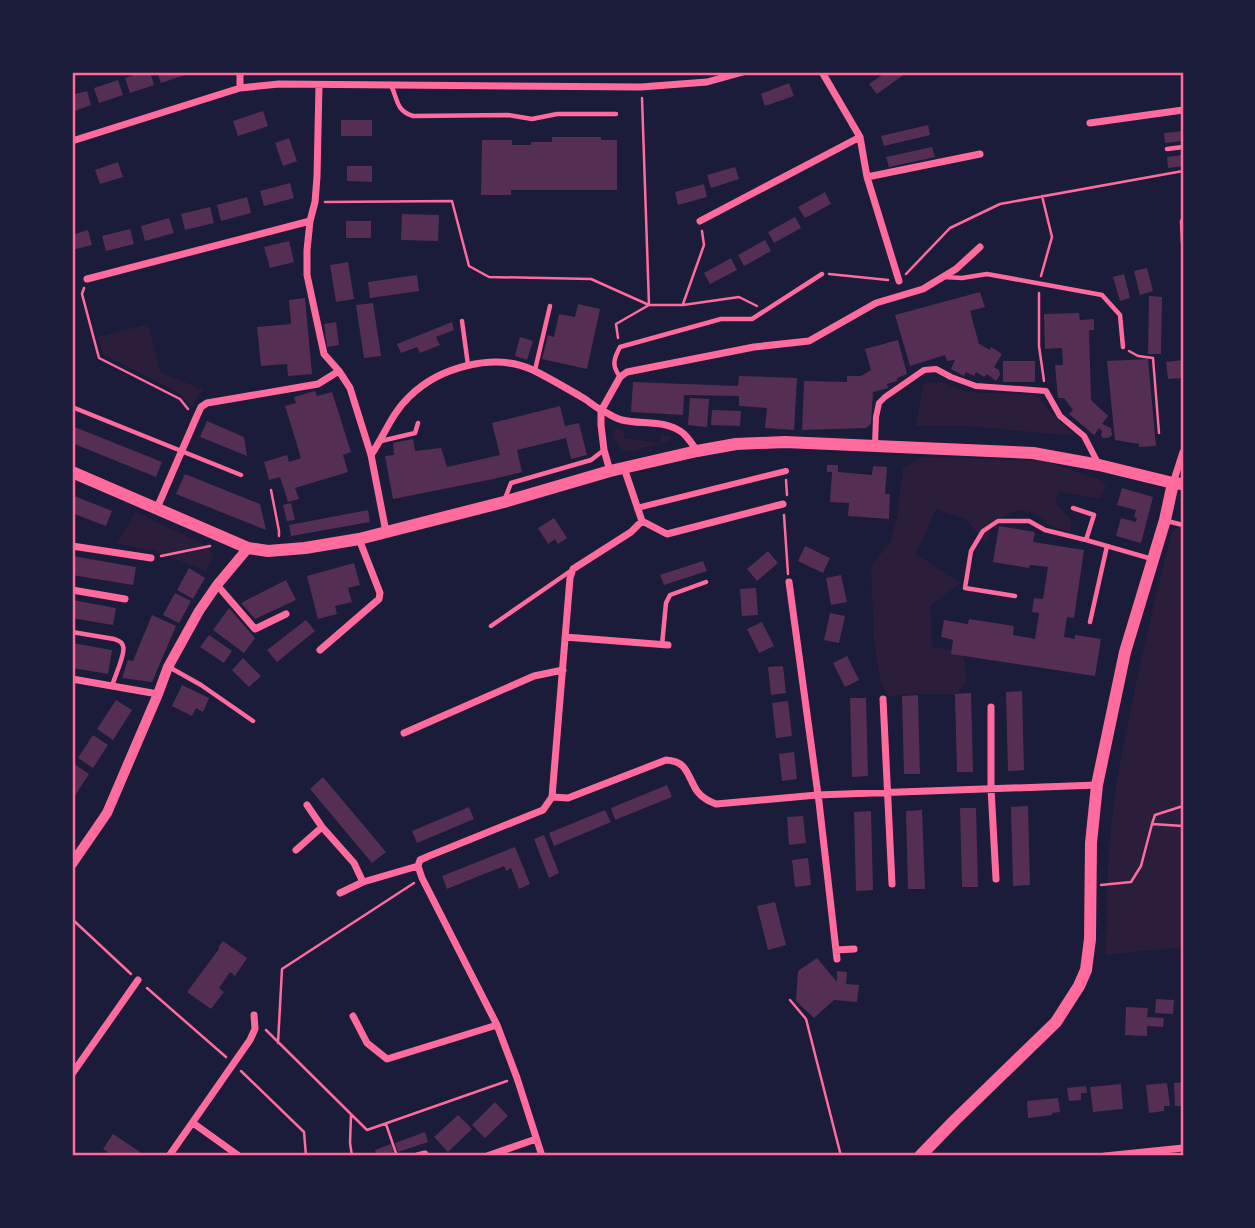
<svg xmlns="http://www.w3.org/2000/svg" width="1255" height="1228" font-family="Rubik,sans-serif">
<rect width="100%" height="100%" fill="#1b1b3a"/>
<path fill="#2a1e3b" d="M148 324 160 372 203 390 191 407 179 393 103 354 98 337Z
M942 382 968 392 1037 395 1054 416 1075 436 967 426H916L923 384Z
M618 428 623 430 625 438 660 443 661 435 671 436 670 441 629 452 622 450 613 438 615 429Z
M922 457 1045 461 1103 481 1106 488 1100 499 1058 491 1056 503 1071 520V532L1050 526 1035 513 1019 510 996 519 986 542 965 519 936 509 916 554 961 583 930 606 932 647 963 651 967 683 955 694H918L888 696 880 680 874 641 871 566 890 542 897 519 903 468Z
M135 512 206 545 213 555 206 571 155 551 117 544Z
M1183 523V947L1106 955C1107 899 1107 843 1116 788 1130 702 1151 616 1172 531Z"/>
<path fill="#542f53" d="M143 72H150L154 85 130 93 125 78Z
M157 72H184L185 75 161 83Z
M886 72H898L902 76 877 94 869 84Z
M118 80 123 95 99 103 94 88Z
M789 83 794 96 765 106 761 94Z
M87 91 91 105 72 112V95Z
M263 111 268 126 238 136 233 121Z
M341 120H372V136H341Z
M928 125 930 135 884 146 881 136Z
M1183 131V141L1165 143 1164 133Z
M552 137H601V140H617V190H511V195H481L482 140H512V145H531V142H552Z
M289 138 297 161 283 166 275 143Z
M932 147 935 157 889 167 886 157Z
M1183 155V166L1168 168 1167 157Z
M118 162 123 177 100 184 95 170Z
M347 166H372V182L347 181Z
M735 167 739 179 711 188 707 175Z
M290 183 294 198 264 206 260 191Z
M704 184 707 197 678 205 675 192Z
M825 192 831 204 805 218 798 207Z
M247 197 251 213 221 221 217 205Z
M210 207 214 223 185 230 181 214Z
M402 214 439 215 438 241 401 240Z
M795 217 801 228 774 243 768 232Z
M169 218 174 233 145 241 141 226Z
M346 221H371V238H346Z
M130 229 134 244 106 251 102 236Z
M88 230 92 245 72 250V235Z
M765 240 771 251 744 266 738 255Z
M289 241 294 262 270 268 264 247Z
M731 258 737 270 710 284 704 273Z
M348 262 354 299 336 302 330 265Z
M1147 268 1153 291 1140 295 1134 271Z
M1124 274 1130 298 1120 301 1113 277Z
M417 275 419 291 370 298 368 282Z
M980 292 985 307 970 311 979 344 990 350 991 347 1002 354 994 367 999 370 1000 375 996 381 987 374 984 377 976 372 974 376 966 372 964 376 951 369 955 360 947 361 945 355 910 366 895 315Z
M1149 296 1162 297 1161 354H1148Z
M305 298 312 374 288 376 287 364 261 366 257 327 291 324 289 300Z
M373 303 381 356 364 358 356 305Z
M578 304 600 309 587 369 542 359 548 335 554 337 559 314 575 317Z
M1079 313 1080 320 1094 319V330H1089L1091 400 1108 416 1102 424 1111 428 1112 435 1108 438H1103L1101 436 1102 431 1099 428 1094 435 1069 414 1073 410 1064 398H1058L1055 365H1063L1062 348 1045 349 1044 314Z
M336 322 339 345 327 347 324 324Z
M452 322 454 330 436 337 440 345 420 353 417 347 401 353 397 344Z
M520 337 533 341 527 360 515 356Z
M898 340 907 374 897 378V381L887 384 888 388 873 392 871 424 866 428 802 430 804 381 847 382V376H861L871 370 865 349Z
M1148 359 1156 446 1139 447V444L1115 440 1107 361Z
M1183 360V378L1168 379 1166 362Z
M1003 361H1035V382H1003Z
M739 376 797 378 794 430 765 428 767 408 739 406V396L684 395 683 415 631 412 633 382 738 386Z
M315 391 317 396 332 392 351 452 343 455 348 472 295 488 299 499 288 502 280 477 269 480 264 462 287 455 289 462 301 458 285 406 296 403 294 397Z
M690 398 709 399 707 427 688 425Z
M560 406 565 426 579 423 587 455 571 459 566 438 517 450 522 472 493 479 393 499 385 456 394 455 393 443 413 439 415 451 441 448 447 467 487 458 500 455 492 423Z
M712 410 741 411 740 426 711 425Z
M207 421 244 437 247 456 200 437Z
M72 426 162 462 156 477 72 443Z
M827 465H838V472L872 475 873 466 887 467 885 494H890L889 519 848 516 849 503 830 502 832 472H827Z
M185 474 260 504 266 530 176 494Z
M1122 488 1153 497 1141 543 1116 536 1121 518 1136 522 1137 518 1134 517 1136 510 1117 505Z
M72 495 112 511 106 526 72 513Z
M291 503 295 520 287 521 283 505Z
M368 510 370 522 291 536 289 525Z
M554 518 567 538 558 544 555 539 548 544 538 528Z
M999 526 1035 532 1033 542 1084 550 1074 618 1067 617 1064 637 1075 639V635L1101 639 1095 676 951 654 953 640 941 637 944 620 968 624 969 619 1014 626 1013 635 1035 639 1039 613 1032 612 1034 598 1043 599 1048 567 1030 565 1029 568 993 562Z
M805 546 830 558 823 573 798 561Z
M768 551 778 563 757 581 747 569Z
M72 556 136 567 133 585 72 575Z
M703 561 707 571 664 585 660 575Z
M354 563 360 585 348 588 352 602 335 606 337 614 318 619 307 576Z
M189 568 205 578 193 599 177 590Z
M841 575 847 602 831 605 826 578Z
M286 580 296 600 255 619 241 603Z
M756 588 758 615 742 616 740 589Z
M175 593 191 601 179 623 163 615Z
M72 600 116 608 113 625 72 618Z
M229 608 255 638 244 653 213 630Z
M830 613 845 616 839 643 824 640Z
M152 615 176 626 152 682 122 678 128 660 133 661Z
M306 620 315 631 277 662 267 650Z
M762 622 774 646 759 653 747 629Z
M209 635 232 651 224 663 200 647Z
M72 643 112 650 108 674 72 668Z
M847 656 859 680 845 687 833 663Z
M243 658 261 676 249 687 232 670Z
M783 666 786 693 771 695 768 667Z
M182 685 209 698 203 712 196 708 192 716 172 706Z
M1022 691 1024 770 1008 771 1006 692Z
M971 693 973 772H957L955 694Z
M918 695 920 774H904L902 696Z
M850 698H866L868 776 852 777Z
M116 700 132 710 113 740 97 729Z
M788 701 792 736 776 738 772 703Z
M93 735 108 745 93 768 78 758Z
M794 752 797 779 782 781 779 754Z
M74 764 89 774 74 797 72 796V767Z
M323 777 386 852 372 863 310 789Z
M667 785 672 797 615 820 611 808Z
M1028 806 1030 885 1013 886 1011 807Z
M469 807 474 819 417 843 412 831Z
M960 808H976L978 887H962Z
M605 810 611 822 554 846 549 833Z
M922 810 925 889H908L906 811Z
M871 811 873 890 856 891 854 812Z
M803 816 806 843 789 845 787 817Z
M544 835 559 873 549 878 534 839Z
M515 847 530 884 519 889 511 868 506 871 504 866 447 889 442 876Z
M808 858 811 885 795 887 792 860Z
M775 902 786 945 768 950 757 906Z
M223 941 247 958 235 976 230 972 219 988 224 992 211 1009 187 992 219 949 218 948Z
M817 958 837 982V971L847 972 846 984 859 985 857 1002 834 1000 814 1018 796 1001 798 971Z
M1156 999 1174 1000 1173 1014 1155 1013Z
M1126 1007 1148 1008 1147 1017 1164 1018 1163 1027 1147 1026V1036L1125 1035Z
M1183 1082V1106H1175L1174 1083Z
M1167 1083 1170 1106H1164V1111L1149 1113 1146 1085Z
M1121 1084 1123 1109 1093 1112 1090 1087Z
M1086 1086 1087 1093H1081V1100L1069 1101 1067 1088Z
M1058 1098 1060 1112 1052 1113V1115L1028 1118 1027 1101Z
M495 1102 508 1116 485 1138 472 1125Z
M458 1115 472 1129 448 1152 434 1137Z
M425 1132 428 1142 398 1152 395 1143Z
M113 1134 140 1152 137 1156H114L103 1149Z
M391 1144 395 1156H377L375 1150Z"/>
<g fill="none" stroke-linecap="round" stroke-linejoin="round">
<path stroke="#ff6b9d" stroke-width="2.5" d="M642 98 649 305
M325 202 452 201 469 266 489 277 591 279 649 305H683L739 297 757 306
M829 274 888 280
M906 274 950 228 1000 204 1183 171
M1041 276 1052 237 1042 196
M84 288 82 294 99 358 180 399 188 409
M1039 293V346L1044 381
M683 304 704 245 702 231
M618 338 616 324 649 305
M1129 351 1138 356 1153 358 1159 433
M786 480 787 495
M271 490 279 531V536
M784 515 788 574
M161 556 210 546
M1152 824 1155 815 1183 806
M1101 885 1131 882 1141 866 1152 824 1183 826
M72 919 131 974
M147 988 226 1057
M790 1000 806 1019 841 1156
M266 1030 367 1130 507 1081
M278 1043 282 969 414 883
M241 1071 304 1132 306 1156
M351 1115 350 1143 352 1156
M386 1124 397 1156"/>
<path stroke="#ff6b9d" stroke-width="4.5" d="M391 85C398 100 396 111 413 116L508 115 532 119 557 114H616
M1167 149 1183 147
M1182 221 1183 243
M944 277 962 278 987 274 1102 295 1120 315 1123 347
M462 321 468 365
M535 370 550 306
M620 377C612 366 613 360 620 347L721 319H752L822 274
M72 407 241 475
M381 441 415 433 418 423
M504 501 511 483 591 460 604 450
M1073 508 1094 515 1086 540 1152 559
M1167 521 1183 525
M1015 596 965 588 971 551 983 531 998 521H1029L1045 530 1086 540
M1090 622 1107 546
M491 626 572 570
M72 632 114 639C118 641 122 641 123 646 126 653 114 678 112 686
M662 645 666 603 670 595 706 582
M169 667 201 685 253 721"/>
<path stroke="#ff6b9d" stroke-width="6" d="M875 445 876 417 879 403 885 397 924 370 936 369 951 377 976 386 1046 391 1060 416 1084 436 1099 465
M637 508 786 471"/>
<path stroke="#ff6b9d" stroke-width="7" d="M240 72V88
M822 72 860 137 867 177 899 281
M319 85 317 177 315 202 310 221 307 250V275L324 354 339 371 350 388 371 455 386 532
M1090 123 1183 110
M72 141 240 88 279 84 641 87 707 82 743 72
M867 177 980 154
M700 221 860 137
M87 279 310 221
M371 455C384 436 392 413 409 397 439 367 494 352 533 370 551 379 568 389 585 399 592 404 599 410 607 413 612 416 617 419 622 420 642 425 667 419 684 434 689 439 693 445 697 451
M624 468 642 521 667 534 783 504
M610 471 604 450 601 425V411L620 377 627 372 754 347 809 341 876 303 923 289 956 269 980 247
M1173 483 1183 452
M157 508 196 418 201 407 207 403 318 384 339 371
M72 546 151 558
M789 582 819 802 837 959
M217 585 255 629 286 614
M72 590 125 599
M565 637 668 645
M320 650 379 599 380 593 359 539
M72 679 158 694
M883 699 892 884
M991 707V788L996 879
M404 733 534 676 563 670
M552 797 568 798 666 760C688 761 687 776 697 791 702 798 709 801 716 804L817 795 1097 785
M307 805 322 827 354 863 363 882
M296 850 322 827
M418 866 420 860 429 856 543 810 552 797 570 578 573 569 631 532 642 521
M418 866 422 878 497 1025 517 1078 542 1156
M340 893 363 882 418 866
M836 950 854 949
M353 1016 367 1043 387 1059 497 1025
M72 1074 138 980
M193 1123 239 1156
M169 1156 250 1040 255 1029 254 1015
M417 1156 425 1154
M487 1156 536 1139
M1105 1156 1183 1148"/>
<path stroke="#ff6b9d" stroke-width="10" d="M72 864 107 813 158 694 168 667 199 611 217 585 248 548"/>
<path stroke="#ff6b9d" stroke-width="12" d="M72 472 248 548 268 551 305 548 359 539 504 502 610 471 697 451 736 444 785 442 1033 453 1099 465 1173 483 1183 484
M920 1156 955 1120 1056 1022 1079 986 1086 970 1090 939 1091 843 1097 785 1125 652 1165 520 1173 483"/>
</g>
<rect width="1255" height="1228" fill="none" stroke="#1b1b3a" stroke-width="147"/>
<rect x="74" y="74" width="1108" height="1080" fill="none" stroke="#ff6b9d" stroke-width="2.5"/>
</svg>
